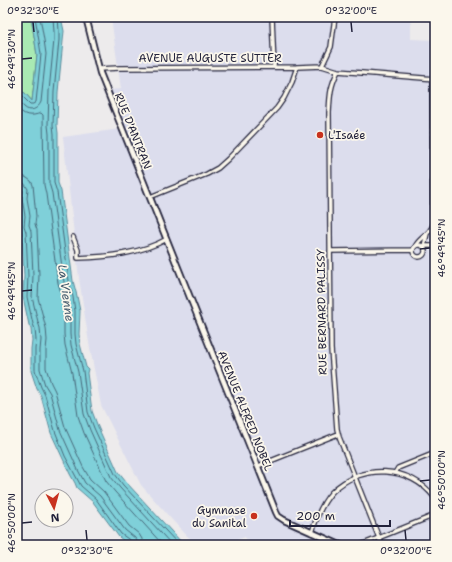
<svg xmlns="http://www.w3.org/2000/svg" width="452" height="562" font-family="'Shantell Sans',sans-serif">
<rect width="100%" height="100%" fill="#edebec"/>
<filter id="ink" filterUnits="userSpaceOnUse"><feTurbulence type="fractalNoise" baseFrequency=".025" numOctaves="2"/><feDisplacementMap in="SourceGraphic" scale="8" xChannelSelector="R" yChannelSelector="G"/><feConvolveMatrix kernelMatrix="1 2 1 2 8 2 1 2 1" color-interpolation-filters="sRGB"/></filter>
<g filter="url(#ink)">
<path fill="#dcdded" d="M111 17H411V39L435 40V545H251L245 537 223 545H196L174 522 141 485 101 405 89 343 79 278 63 137 120 129 109 90 121 89Z"/>
<path fill="#a9eab3" stroke="#668677" d="M17 17H31L37 55 32 101 25 93 17 90Z"/>
<path fill="#7fd0d9" stroke="#5a8a9a" d="M31 17H61L64 31 58 92 57 125 58 133V183L61 191 73 281 77 296 80 311 79 334 80 344 86 367 88 369 87 373 92 411 98 427 118 472 126 482 184 545H129L119 537 93 502 77 488 75 483 70 474 51 433 41 396 37 389 31 371V349L32 340 31 329 29 325 23 297 24 276 22 232 20 227 21 217 19 200V191L17 188V90L25 93 32 101 37 55Z"/>
<g fill="none" stroke-linecap="round" stroke-linejoin="round">
<path stroke="#47687a" stroke-width="1" d="M53 17 54 32V40L49 91 48 125 49 134V183L52 193 64 282 68 298 70 311V334L71 345 78 372 84 414 90 430 111 477 120 488 172 545
M58 17 59 31V40L54 92 53 125 54 134V183L57 192 69 281 73 297 75 311V334L76 344 83 371 88 412 94 428 115 474 123 485 179 545
M17 94 23 97 30 104H33L36 102 41 54 39 41 35 17
M17 100C21 102 21 104 24 107 30 113 38 109 41 102L46 54 44 40 40 17
M17 107C23 116 31 117 41 113L43 115 44 185 46 194 58 283 63 299 64 312V334L65 345 72 373 78 416 84 433 106 481 115 492 163 545
M17 175 23 176 27 178 31 181 33 185 36 216 35 224 37 230 39 275 38 298 46 328 47 340 46 350V368L51 383 55 391 65 427 83 467 90 479 104 492 129 526 139 534 142 539 143 545
M17 181 24 183 28 189 27 198 30 216 29 225 31 231 33 275 32 297 38 322 40 328 41 340 40 350V369L45 385 50 393 60 430 78 470 85 483 100 496 125 530 135 538 137 541V545
M17 186 21 187 23 191 22 198 25 216 24 226 26 232 28 276 27 297 33 324 35 329 36 340 35 349V370L41 387 45 395 55 431 65 456 81 486 96 499 121 534 131 541 132 545"/>
<g stroke="#22223b" stroke-width="6">
<path id="minor" d="M272 17 274 67
M322 66 331 47 335 17
M99 69 119 68 297 67 322 66 338 71 435 79
M338 71C330 87 330 95 329 113L331 349 337 429 339 437 379 538 382 545
M150 197 207 174 218 168 228 159 277 108 284 98 292 82 297 67
M427 234 424 246H435
M73 237 78 250V258C107 257 140 254 167 239
M413 251a6 6 0 1 1 12 0a6 6 0 1 1-12 0Z
M416 245C421 237 430 234 433 225L432 79
M330 251 413 250
M258 466 338 434
M395 473 398 468 435 453
M312 533C316 518 322 503 332 492 361 463 410 465 435 498
M361 545 435 515"/>
</g>
<g stroke="#22223b" stroke-width="8">
<path id="tertiary" d="M86 17 100 73 276 512 278 516 284 520 340 545"/>
</g>
<use href="#minor" stroke="#fbf7ec" stroke-width="3.5"/>
<use href="#tertiary" stroke="#fbf7ec" stroke-width="4.5"/>
</g>
</g>
<path fill="none" stroke="#22223b" stroke-width="1.5" d="M33 22 34 32M351 22 352 32M22 59 32 58M420 249 430 248M22 291 32 290M420 481 430 480M22 523 32 522M86 530 87 540M405 530 406 540"/>
<g fill="#c8321e" stroke="#fbf7ec" stroke-width="1.5">
<circle cx="320" cy="135" r="4"/>
<circle cx="254" cy="516" r="4"/>
</g>
<g text-anchor="middle" dominant-baseline="central" stroke-width="3.5" stroke-linejoin="round" paint-order="stroke">
<g font-size="11" fill="#22223b" stroke="#fbf7ec">
<text x="210" y="58">AVENUE AUGUSTE SUTTER</text>
<text transform="translate(133 131) rotate(68)">RUE D'ANTRAN</text>
<text transform="translate(322 312) rotate(-91)">RUE BERNARD PALISSY</text>
<text transform="translate(245 411) rotate(68)">AVENUE ALFRED NOBEL</text>
</g>
<g font-size="11" fill="#22223b" stroke="#fbf7ec" text-anchor="start">
<text x="328" y="135">L'Isaée</text>
<text x="246" y="510" text-anchor="end">Gymnase<tspan x="246" dy="13">du Sanital</tspan></text>
</g>
<g font-size="12" font-style="italic" fill="#3e566a" stroke="#fbf7ec">
<text transform="translate(66 293) rotate(82)">La Vienne</text>
</g>
</g>
<rect width="452" height="562" fill="none" stroke="#fbf7ec" stroke-width="44"/>
<g transform="translate(54 508) rotate(174)"><circle r="19" fill="#fbf7ec" stroke="#a4a2a5"/>
<path d="M0-3L7 15L0 10L-7 15Z" fill="#c8321e"/>
<text y="-6" font-size="11" font-weight="bold" text-anchor="middle" fill="#22223b">N</text>
</g>
<path d="M290 520v6h100v-6" fill="none" stroke="#22223b" stroke-width="2"/>
<text x="296" y="520" font-size="12" fill="#22223b" stroke="#fbf7ec" stroke-width="3" paint-order="stroke">200 m</text>
<rect x="22" y="22" width="408" height="518" fill="none" stroke="#22223b" stroke-width="1.5"/>
<g font-size="10" text-anchor="middle" fill="#22223b">
<text x="33" y="14">0°32'30"E</text>
<text x="351" y="14">0°32'00"E</text>
<text transform="translate(11 59) rotate(-90)" y="4">46°49'30"N</text>
<text transform="translate(441 248) rotate(-90)" y="4">46°49'45"N</text>
<text transform="translate(11 291) rotate(-90)" y="4">46°49'45"N</text>
<text transform="translate(441 480) rotate(-90)" y="4">46°50'00"N</text>
<text transform="translate(11 523) rotate(-90)" y="4">46°50'00"N</text>
<text x="87" y="554">0°32'30"E</text>
<text x="406" y="554">0°32'00"E</text>
</g>
</svg>
